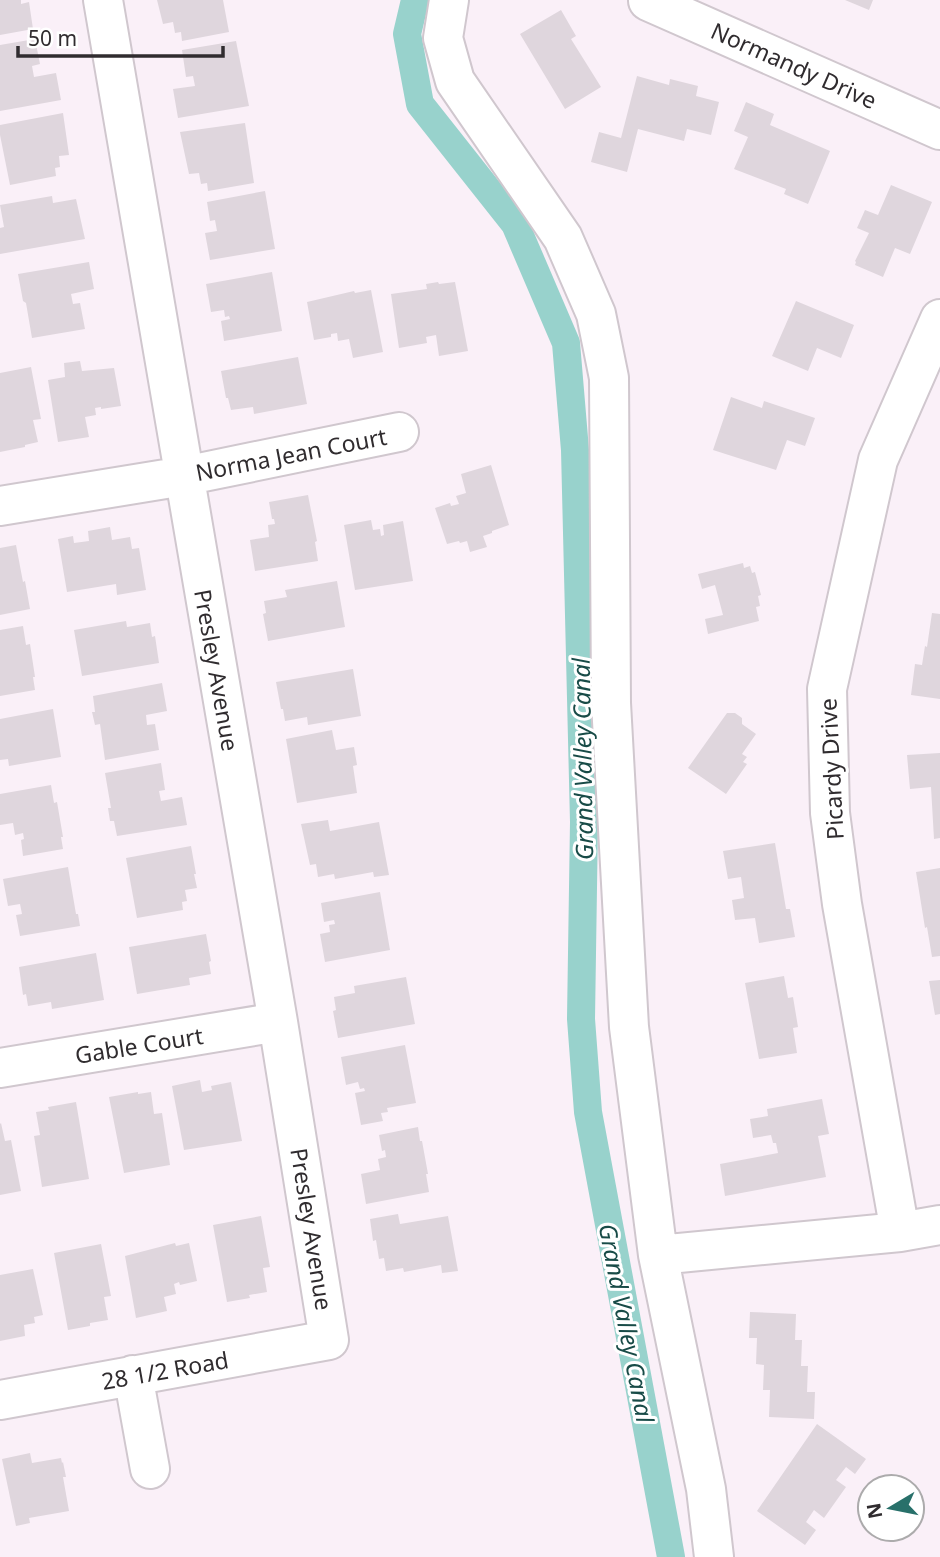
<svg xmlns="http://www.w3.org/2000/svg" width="940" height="1557" font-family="'Noto Sans',sans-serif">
<rect width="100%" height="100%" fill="#faf0f8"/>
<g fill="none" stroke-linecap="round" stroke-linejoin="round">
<path stroke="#98d2cc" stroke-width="28" d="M415 0 407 34 420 104 515 224 566 343 575 450 584 822 581 1019 588 1112 671 1557"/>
</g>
<path fill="#dfd6dd" d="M0 0H21V4L29 2 33 29 0 35Z
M157 0H223L229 32 182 41 181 32 175 33 173 22 163 24Z
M845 0H873L869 10Z
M561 10 576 36 571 39 601 87 565 109 520 34Z
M35 39 40 64 32 66 34 77 56 73 61 100 0 111V45Z
M236 41 249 106 178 118 173 89 195 86 193 76 186 77 182 50Z
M637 76 669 85 670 79 698 86 696 96 719 102 711 135 687 129 684 141 638 129 627 172 591 162 599 132 621 138Z
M746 102 774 114 770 125 830 151 808 204 784 194 786 189 734 169 748 137 734 131Z
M63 113 69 155 59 156 60 167 55 168 56 176 10 185 0 135V125Z
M245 123 254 183 208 191 207 183 201 184 199 173 189 174 180 132Z
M891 185 932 202 910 254 895 248 883 277 855 265 856 262 855 261 869 233 857 228 865 210 878 215Z
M265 191 275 249 210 260 205 233 217 231 215 220 210 221 207 202Z
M52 196 53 203 76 199 85 239 0 254V228L4 227 0 205Z
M89 262 94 289 71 294 73 304 80 303 85 329 32 338 26 303 23 301 18 274Z
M272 272 282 331 224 341 221 321 230 319 229 316 225 317 224 310 211 312 206 284Z
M438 282 439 284 455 282 468 351 439 356 436 335 426 337 427 343 399 348 391 294 427 289 426 284Z
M371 290 383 352 353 358 349 339 338 341 337 333 331 334V337L314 340 307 302 354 291 355 293Z
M796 301 854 325 841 358 817 348 808 371 772 356Z
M298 357 307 404 254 414 253 407 231 410 228 398H226L221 371Z
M80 361 82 371 114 368 121 406 101 409V407L95 408 96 415 85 417 89 437 58 442 48 380 65 377 64 363Z
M31 367 41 419 33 420 38 442 25 445V447L0 452V373Z
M731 397 762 408 764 401 815 418 805 446 787 440 776 470 713 450Z
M491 465 509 525 492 531V533L483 536 487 547 470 552 467 541 460 543 459 541 447 544 435 508 450 503 451 506 459 504 456 496 466 493 461 474Z
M308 495 317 541 315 542 318 561 255 571 250 540 269 537 268 525 275 524 274 519H272L269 502Z
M371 520 373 530 380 529 381 536 384 535 383 525 403 521 413 581 355 590 344 525Z
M110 527 112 540 130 537 132 549 139 548 146 590 117 595 116 584 67 592 58 539 73 536 74 543 89 541 88 531Z
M16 545 23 582 25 581 30 609 0 615V548Z
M743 563 744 568 750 566 752 573 755 572 761 595 758 596 760 606 756 607 759 621 708 634 705 619 723 615 715 585 702 589 698 574Z
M337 581 345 627 268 641 263 614 266 613 264 601 287 597 285 590Z
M932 613 940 614V699L911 695 915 664 922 665 925 646 927 647Z
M126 621 127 627 150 623 152 637 155 636 159 663 82 676 74 630Z
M23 626 26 645 30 644 35 677H33L35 690 0 696V630Z
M353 669 361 716 308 725 307 717 285 721 283 709H281L276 682Z
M162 683 167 711 146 715 147 725 155 724 159 750 105 760 100 724 95 725 92 712H95L93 696Z
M53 709 61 757 9 766 8 759 0 760V719Z
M727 713H735L742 718V724L756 734 742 754 747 757 743 762 747 764 726 794 688 768Z
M332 730 336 750 354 747 357 765 353 766 357 793 297 803 286 739Z
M940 753V838L934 839 931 787 910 789 907 755Z
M161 763 165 790 159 791 161 801 182 797 187 825 117 836 114 821H110L108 808H111L105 773Z
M51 785 54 803 57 802 63 837H61L63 849 23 856 21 840 24 839 23 833 15 835 13 823 0 825V794Z
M328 820 330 831 379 822 389 875 374 877 373 872 335 879 334 874 318 877 316 864 310 865 301 824Z
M775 843 786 909H790L795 937 759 943 755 918 735 920 732 900 744 898 741 877 728 879 723 851Z
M191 846 196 874H194L197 888 185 890 187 901 182 902 183 910 137 918 126 858Z
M68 867 76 914H78L80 926 20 936 16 915 22 914 20 904 8 906 3 879Z
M940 868V956L932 957 927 927 925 928 916 872Z
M380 892 390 950 325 962 320 934 330 932 329 925 335 924 334 920 324 922 321 903Z
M206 934 211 961 209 962 211 974 189 978 190 985 137 994 129 947Z
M96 953 104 1000 52 1009 51 1002 28 1006 26 994 23 995 19 967Z
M784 976 788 998 793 997 798 1027 793 1028 797 1053 759 1059 745 983Z
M406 977 415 1024 338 1038 333 1011 336 1010 334 997 355 993 354 986Z
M940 980V1014L935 1015 929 981Z
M405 1045 416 1103 387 1108 388 1112 381 1113 383 1121 361 1125 355 1093 365 1091 364 1088 360 1089 358 1082 346 1085 341 1057Z
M200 1080 202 1092 212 1090 211 1086 231 1082 242 1141 184 1150 172 1086Z
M138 1092V1094L151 1092 154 1114 162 1113 170 1165 124 1173 109 1097Z
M822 1099 829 1134 818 1136 826 1177 725 1196 720 1164 778 1153 776 1143H773L771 1135 753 1138 750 1119 768 1116 767 1109Z
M76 1102 89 1179 42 1187 34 1136 40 1135 36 1112 49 1110 48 1107Z
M1 1123 5 1141 11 1140 21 1191 0 1195V1124Z
M418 1127 420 1141H422L428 1174H426L429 1192 366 1204 361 1174 380 1170 378 1159 386 1157 385 1150 382 1151 379 1135Z
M398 1214 400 1224 448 1216 458 1271 442 1273 441 1265 404 1272 403 1268 386 1271 384 1258 379 1259 376 1240 373 1241 370 1219Z
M261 1216 270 1267 263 1268 267 1292 249 1295 250 1298 227 1302 213 1225Z
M175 1243 176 1246 189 1243 197 1281 180 1285 179 1282 174 1284 176 1294 164 1297 167 1311 136 1318 125 1256Z
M101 1244 111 1296 104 1297 108 1320 90 1323V1326L68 1330 54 1253Z
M33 1269 43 1315 34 1317 35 1323 24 1325 25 1336 0 1341V1275Z
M750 1312 796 1314 795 1340H802L801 1366H808L807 1392H815L814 1419 769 1417 770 1390H763L764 1365 756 1364 757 1338H749Z
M817 1424 866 1459 855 1474 846 1467 836 1480 846 1487 824 1518 814 1510 806 1522 816 1530 805 1545 757 1511Z
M30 1453 32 1463 61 1458 62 1463 63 1462 66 1477H63L69 1511 29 1518 30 1523 16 1526 2 1459Z"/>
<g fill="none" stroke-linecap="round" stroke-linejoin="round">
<g stroke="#d0c7ce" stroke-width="42">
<path id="minor" d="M449 0 443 38 455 81 563 238 596 314 609 378 611 703 629 1027 658 1255 706 1489 714 1557
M648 1 940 130
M0 506 184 476 399 432
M0 1068 278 1022
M900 1232 842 904 830 813 827 689 878 460 940 319
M658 1255 900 1232 940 1225
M133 1375 150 1469
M0 1400 329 1340 278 1022 103 0"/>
</g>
<use href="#minor" stroke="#fff" stroke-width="38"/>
</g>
<g text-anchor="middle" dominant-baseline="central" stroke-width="6" stroke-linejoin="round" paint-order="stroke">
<g font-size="23" fill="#302c2f" stroke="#fff">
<text transform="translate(794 65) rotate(24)">Normandy Drive</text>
<text transform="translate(291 454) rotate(-11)">Norma Jean Court</text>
<text transform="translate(217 670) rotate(80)">Presley Avenue</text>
<text transform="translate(831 769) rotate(-93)">Picardy Drive</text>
<text transform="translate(139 1045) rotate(-9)">Gable Court</text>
<text transform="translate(312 1229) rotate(81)">Presley Avenue</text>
<text transform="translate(165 1370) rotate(-10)">28 1/2 Road</text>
</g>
<g font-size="24" font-style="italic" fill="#184b47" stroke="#fff">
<text transform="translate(582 759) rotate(-91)">Grand Valley Canal</text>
<text transform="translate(627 1323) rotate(79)">Grand Valley Canal</text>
</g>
</g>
<g transform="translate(891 1508) rotate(260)"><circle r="33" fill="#ffffff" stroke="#acabac" stroke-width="2"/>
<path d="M0-5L12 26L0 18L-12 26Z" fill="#28706a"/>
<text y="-10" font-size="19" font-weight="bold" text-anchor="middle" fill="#302c2f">N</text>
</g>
<path d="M18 46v10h205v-10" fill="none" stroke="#302c2f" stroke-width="3.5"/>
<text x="28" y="46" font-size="21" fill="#302c2f" stroke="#ffffff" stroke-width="5" paint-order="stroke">50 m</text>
</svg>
